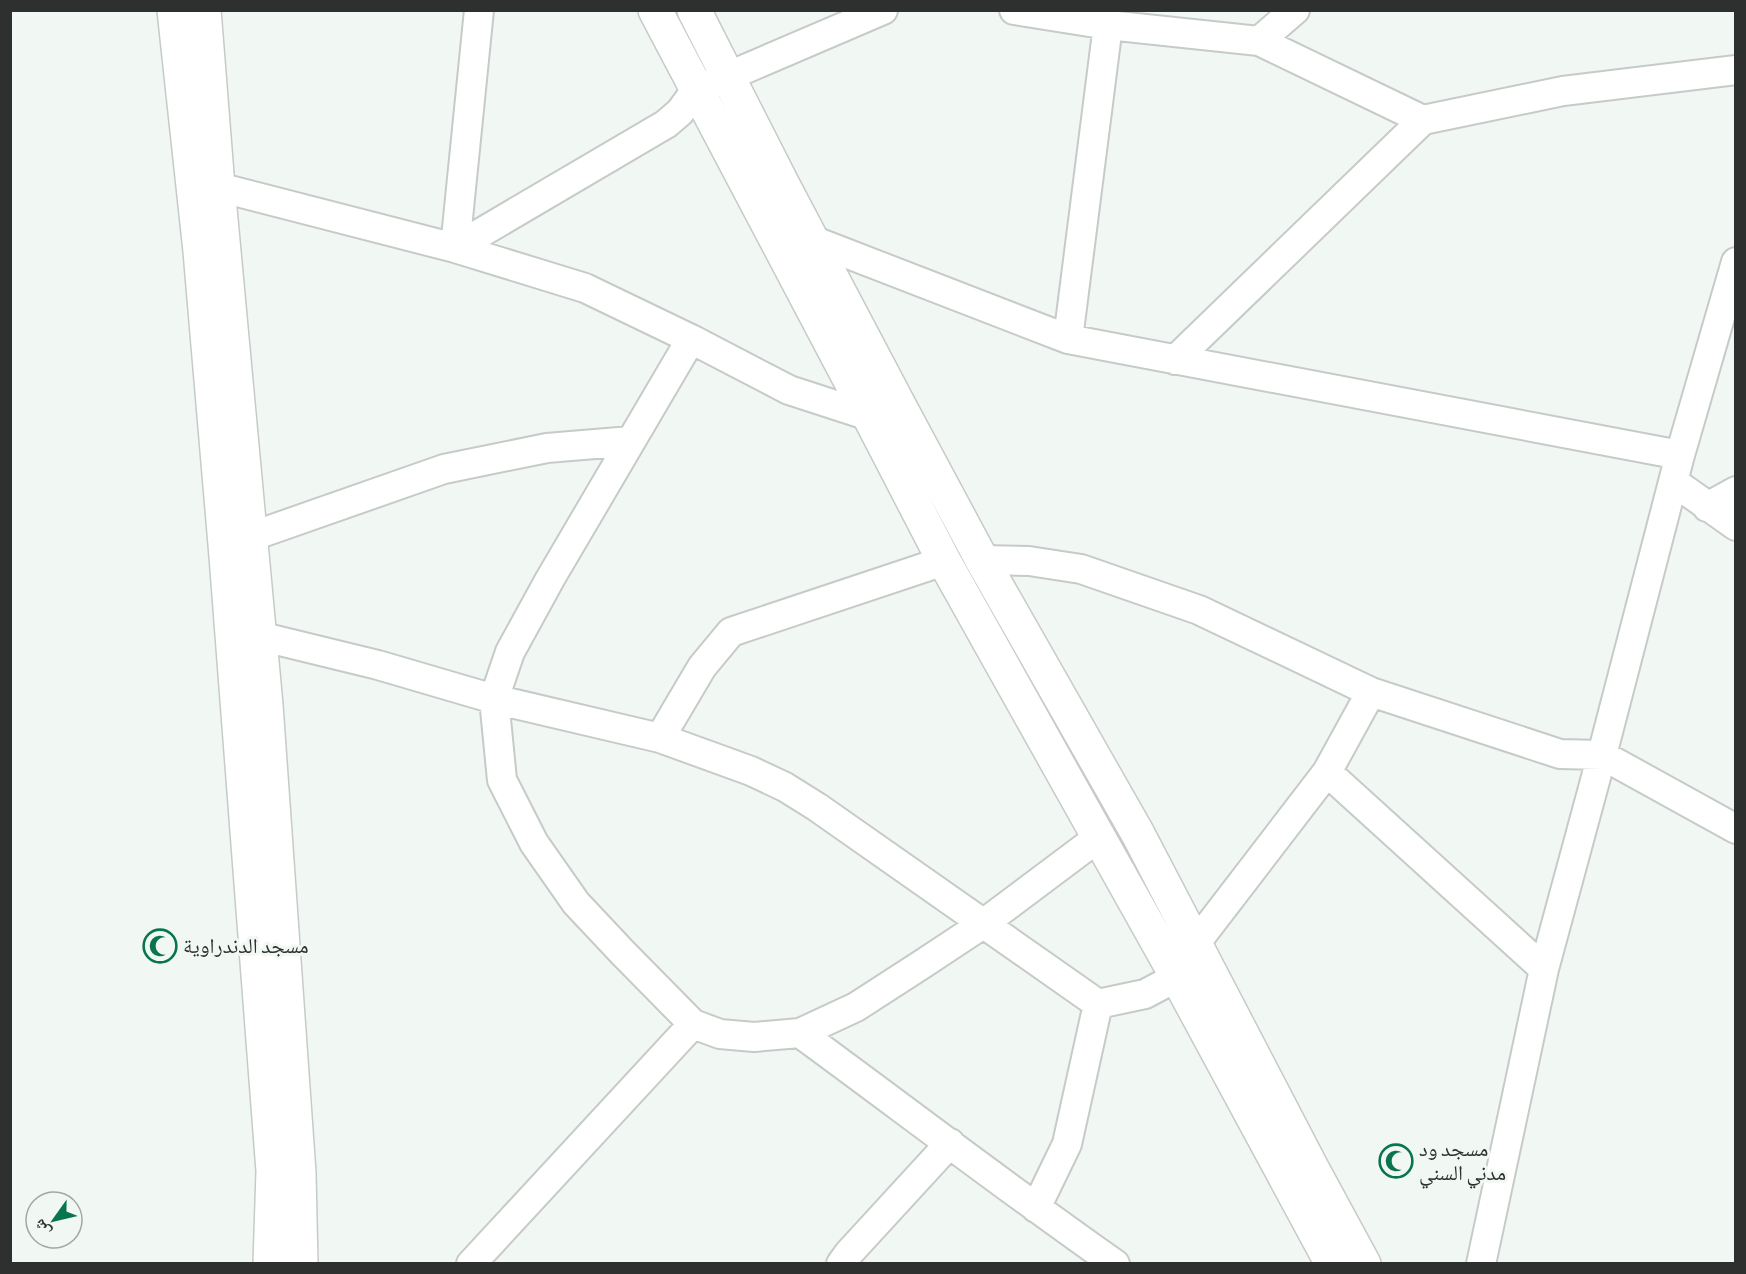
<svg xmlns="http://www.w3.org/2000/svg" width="1746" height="1274" font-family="'Alegreya Sans','Noto Naskh Arabic',sans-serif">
<rect width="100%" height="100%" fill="#f1f7f3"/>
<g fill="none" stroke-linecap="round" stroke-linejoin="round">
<g stroke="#c6cbc8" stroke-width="32">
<path id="street" d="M1014 10 1108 25 1259 41 1423 120
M1259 41 1295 10
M218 187 455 248 585 288 691 339 789 390 869 416
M812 240 1068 339 1680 455
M455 248 666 124 680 112 696 90 883 10
M455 248 479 10
M691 339 550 579 510 652 494 699 502 780 534 843 576 903 623 953 693 1024 720 1034 754 1037 800 1033 856 1007 921 965 983 924 1099 837
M1068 339 1108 25
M1175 360 1423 120 1563 91 1736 70
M1674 482 1736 526
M1707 507 1736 491
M250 537 444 469 547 448 631 441
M982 560 1029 561 1081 569 1199 610 1371 692 1560 754 1602 755 1736 829
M259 636 378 665 494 699 660 738 751 771 785 787 817 807 1098 1004 1145 994 1177 977
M660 738 702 667 731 632 944 561
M1327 772 1544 969
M1195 944 1327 772 1371 692
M800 1033C905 1110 1008 1189 1115 1264
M1036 1208 1067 1144 1098 1004
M471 1264 693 1024
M841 1264 849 1253 950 1143
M1481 1264 1544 969 1602 755 1680 455 1736 262"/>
</g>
<g stroke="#c6cbc8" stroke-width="36">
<path id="secondary" d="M174 10 200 251 226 556 273 1171 270 1264
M204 10 218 187 266 705 299 1173 301 1264
M655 10 869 416 944 561 1177 977 1332 1264
M694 10 783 185 900 407 982 560 1138 834 1312 1168 1364 1264"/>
</g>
<use href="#street" stroke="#fff" stroke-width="28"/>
<use href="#secondary" stroke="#fff" stroke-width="33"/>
</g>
<defs>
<g id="mosque-ring" transform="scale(1.725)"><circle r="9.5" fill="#f1f7f3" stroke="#09754e" stroke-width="1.5"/><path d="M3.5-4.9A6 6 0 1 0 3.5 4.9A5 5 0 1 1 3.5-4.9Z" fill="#09754e"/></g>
</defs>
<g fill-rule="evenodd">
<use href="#mosque-ring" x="160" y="946"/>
<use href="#mosque-ring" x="1396" y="1161"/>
</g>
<g text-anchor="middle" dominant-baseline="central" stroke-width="6" stroke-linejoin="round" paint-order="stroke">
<g font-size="21" fill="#2e302f" stroke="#f1f7f3" text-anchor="start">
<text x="183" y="946">مسجد الدندراوية</text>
<text x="1419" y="1149">مسجد ود<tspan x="1419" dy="24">مدني السني</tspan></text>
</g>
</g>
<rect width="1746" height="1274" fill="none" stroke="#2e302f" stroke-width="24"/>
<g transform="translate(54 1220) rotate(236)"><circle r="28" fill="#f1f7f3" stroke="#a3a7a5" stroke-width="1.5"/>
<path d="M0-4.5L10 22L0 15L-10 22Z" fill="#09754e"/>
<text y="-9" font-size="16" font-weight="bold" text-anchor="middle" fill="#2e302f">ش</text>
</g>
</svg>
